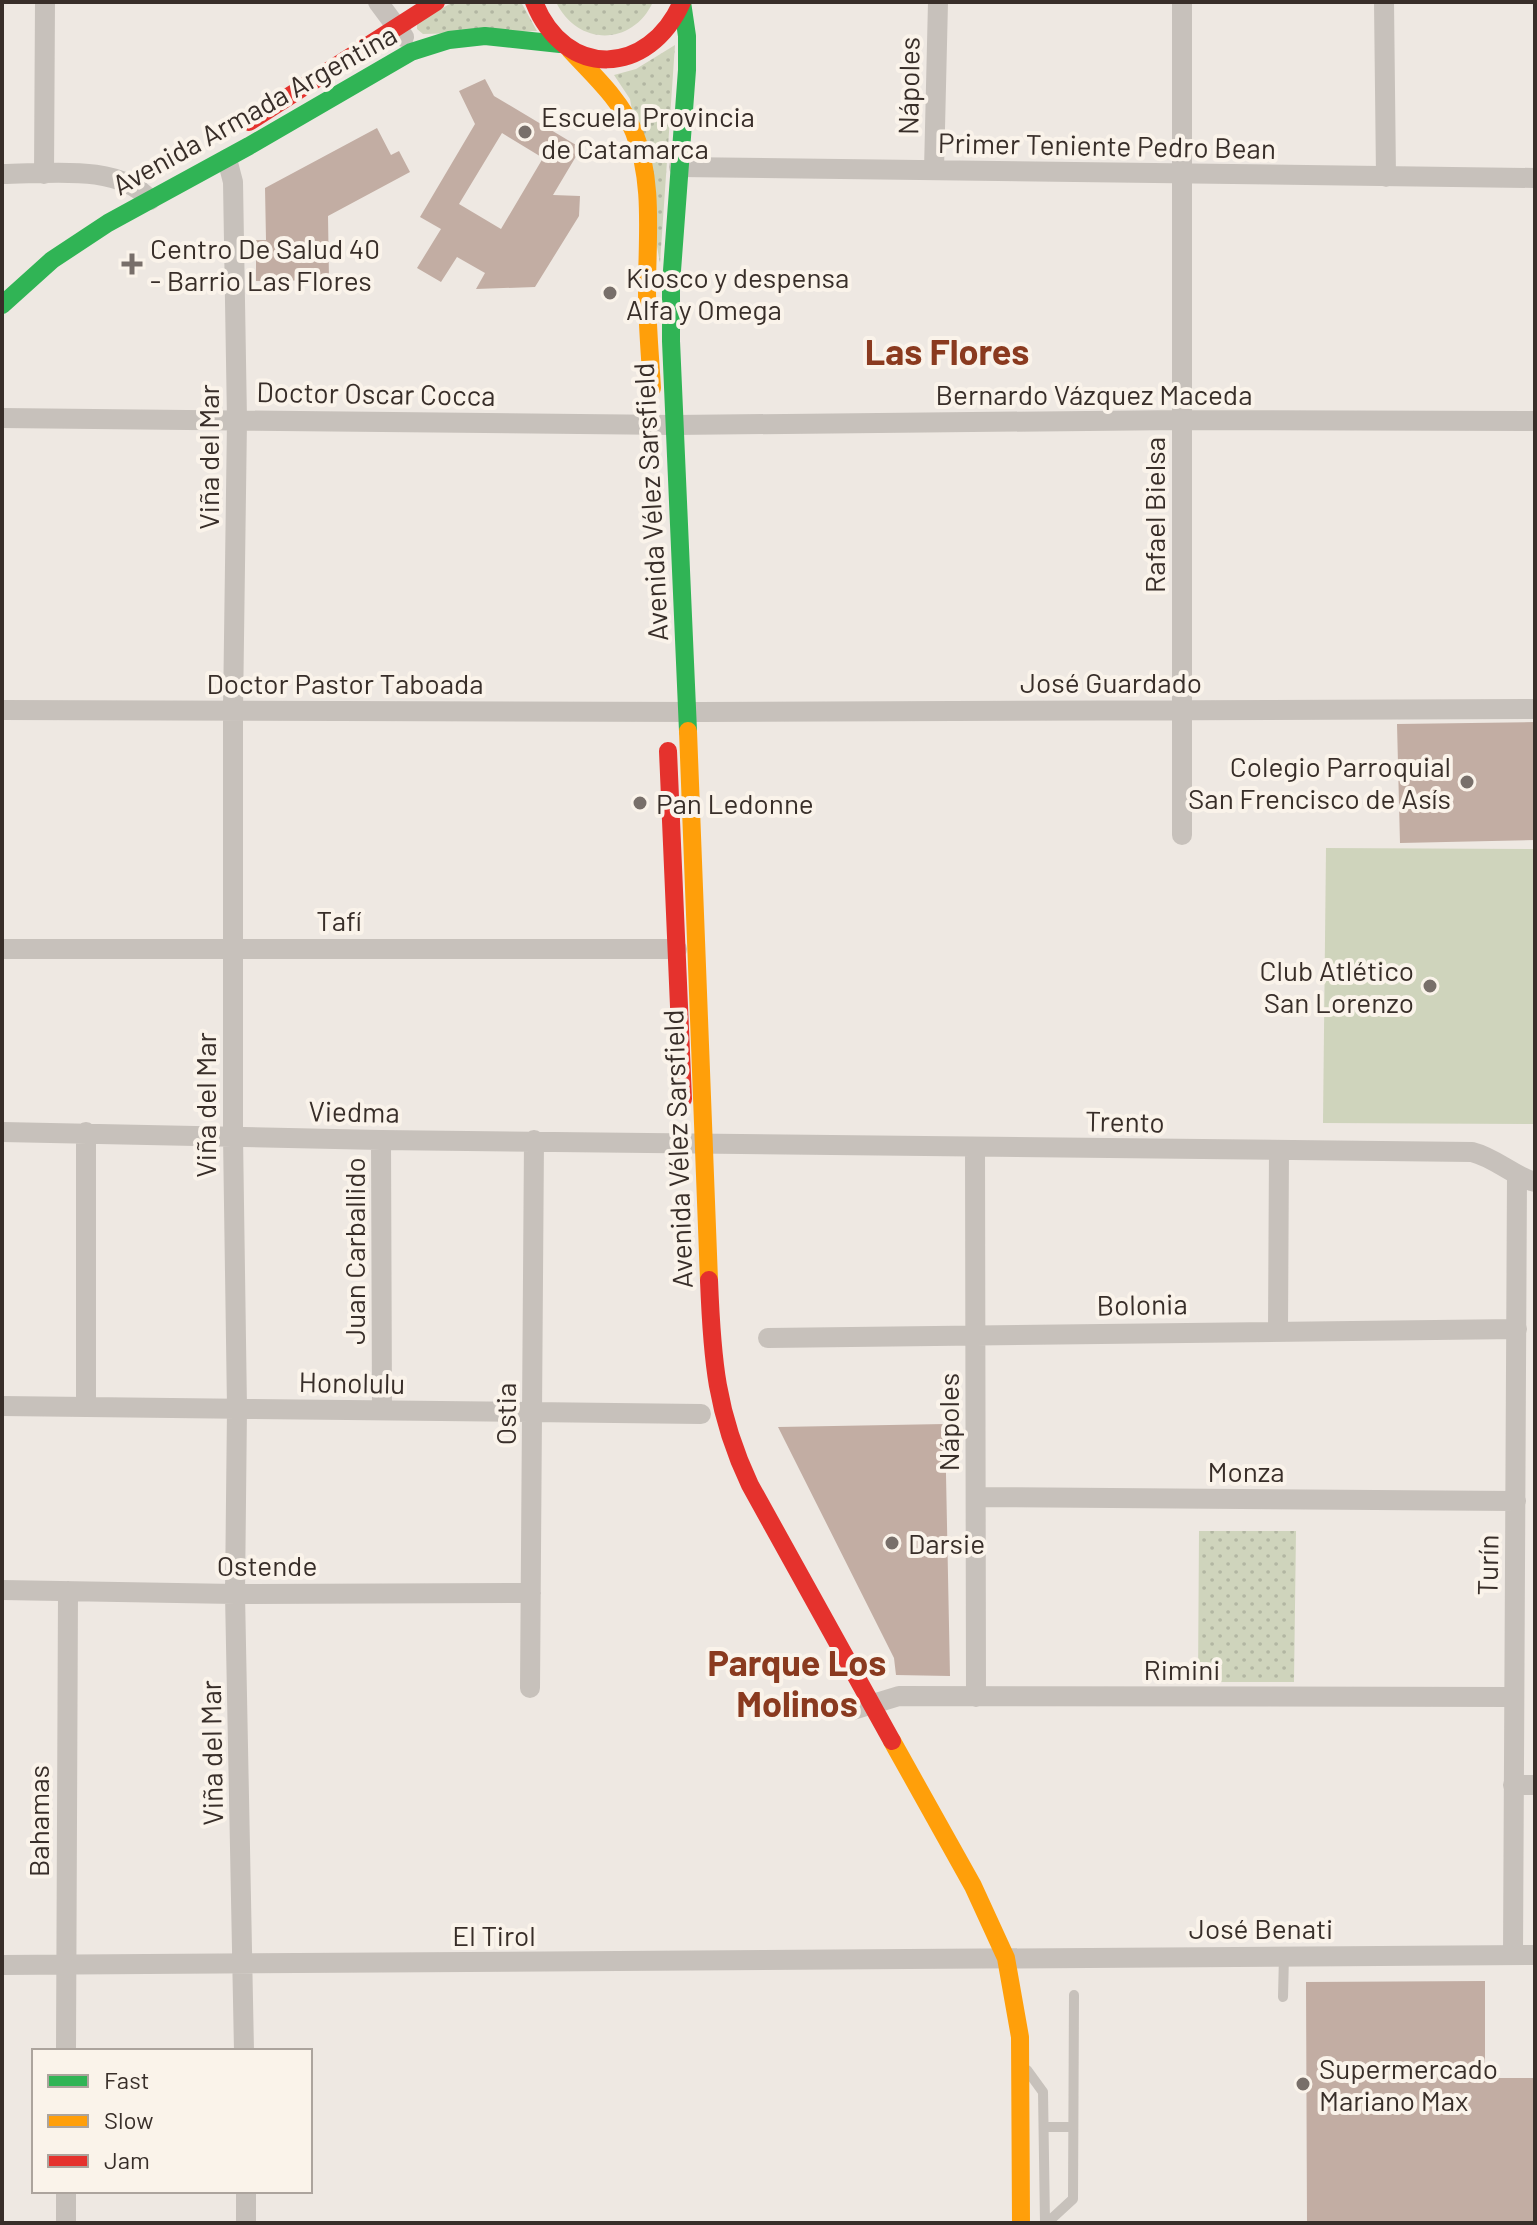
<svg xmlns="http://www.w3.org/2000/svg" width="1537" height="2225" font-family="Barlow,sans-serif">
<defs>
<pattern id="grass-dots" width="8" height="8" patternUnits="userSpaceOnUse" patternTransform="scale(2)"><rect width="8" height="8" fill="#cfd4bc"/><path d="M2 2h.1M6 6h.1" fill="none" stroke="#b2b6a2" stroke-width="1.8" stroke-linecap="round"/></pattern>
</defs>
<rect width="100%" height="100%" fill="#eee8e2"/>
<path fill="url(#grass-dots)" d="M453 2H521L537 31 423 34 417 29V23Z
M556 2H653C632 47 577 46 556 2Z
M675 45 660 263 630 99 614 75 636 69Z
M1199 1531H1296L1294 1682H1198Z"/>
<path fill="#cfd4bc" d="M1326 848 1535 849V1124L1323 1123Z"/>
<path fill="#c2ada3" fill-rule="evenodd" d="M485 79 494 96 581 148 553 195 580 196 579 216 535 287 476 289 485 273 457 257 441 282 417 268 441 229 420 217 475 124 459 91ZM502 133 543 158 501 229 459 204Z
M377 128 391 155 399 151 410 172 328 216 329 280 256 281V240H266L265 188Z
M1535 722V840L1400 843 1397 724Z
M945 1424 950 1676 896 1675 894 1658 778 1427Z
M1485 1981V2078H1535V2223H1307L1306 1982Z"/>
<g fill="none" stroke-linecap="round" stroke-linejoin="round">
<path stroke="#c7c1bb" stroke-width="10" d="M1283 1997 1284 1955
M1027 2070 1043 2092 1045 2223
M1044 2127H1073
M1047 2223 1073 2199 1074 1995"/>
<path stroke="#c7c1bb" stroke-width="20" d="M378 2 404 37
M1384 2 1386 177
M227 159 233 182 237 420 233 711V1136L237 1408 235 1594 244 2051
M679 167 1535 178
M934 170 938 2
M2 174C47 174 119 163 150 200
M44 174 45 2
M2 418 674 425 1182 420 1535 421
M2 710 700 712 1535 709
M1182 835V2
M2 949H677
M2 1132 381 1140 1472 1152C1496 1158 1511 1175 1535 1182
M86 1132V1407
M381 1140 382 1410
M975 1147 976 1697
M1278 1330 1279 1150
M768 1338 1517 1329
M2 1406 701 1414
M976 1497 1516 1501
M2 1590 235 1594 531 1593
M530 1688 534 1140
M853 1710 899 1696 1513 1697
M1513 1785H1535
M1513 1955 1517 1176
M2 1965 1535 1955
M66 2051 68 1591
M66 2191V2223
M246 2191V2223"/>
<path stroke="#30b455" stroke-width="18" d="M682 2 687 36V70L671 284V341L688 731
M2 305 52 260 108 223 249 146 411 52 449 40 485 36 560 44"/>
<path stroke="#ff9f0a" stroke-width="18" d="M570 50C593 75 621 100 634 132 654 181 647 238 647 290 647 323 650 355 652 388
M688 731 709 1280
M892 1741 973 1886 1006 1958 1020 2037 1021 2223"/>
<path stroke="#e5322d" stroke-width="18" d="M534 2C565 80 649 77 682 2
M249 122 436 2
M668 751 683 1099
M709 1280C712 1359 716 1413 750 1485L892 1741"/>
</g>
<g fill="#786f6a" stroke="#faf3ea" stroke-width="3">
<circle cx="525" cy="132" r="8"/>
<path d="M128 252h8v8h8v8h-8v8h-8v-8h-8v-8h8z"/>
<circle cx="610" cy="293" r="8"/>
<circle cx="1467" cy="782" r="8"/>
<circle cx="640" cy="803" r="8"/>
<circle cx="1430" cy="986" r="8"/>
<circle cx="892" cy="1543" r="8"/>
<circle cx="1303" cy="2084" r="8"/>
</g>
<g text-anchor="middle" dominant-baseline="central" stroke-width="8" stroke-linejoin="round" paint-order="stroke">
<g font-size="28" fill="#382e29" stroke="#faf3ea">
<text transform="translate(908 86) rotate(-89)">Nápoles</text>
<text transform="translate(254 109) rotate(-29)">Avenida Armada Argentina</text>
<text transform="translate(1107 145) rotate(1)">Primer Teniente Pedro Bean</text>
<text transform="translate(376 393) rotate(1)">Doctor Oscar Cocca</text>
<text x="1094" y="394">Bernardo Vázquez Maceda</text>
<text transform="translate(208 457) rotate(-90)">Viña del Mar</text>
<text transform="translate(650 502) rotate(-93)">Avenida Vélez Sarsfield</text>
<text transform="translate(1154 515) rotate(-90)">Rafael Bielsa</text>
<text x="1111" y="682">José Guardado</text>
<text x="345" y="683">Doctor Pastor Taboada</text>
<text x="339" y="920">Tafí</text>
<text transform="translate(205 1105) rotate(-90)">Viña del Mar</text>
<text transform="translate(354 1111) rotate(1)">Viedma</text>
<text transform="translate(1125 1121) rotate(1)">Trento</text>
<text transform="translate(677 1149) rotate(-92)">Avenida Vélez Sarsfield</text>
<text transform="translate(354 1251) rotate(-90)">Juan Carballido</text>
<text transform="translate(1142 1304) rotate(-1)">Bolonia</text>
<text transform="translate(352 1382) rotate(1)">Honolulu</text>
<text transform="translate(505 1414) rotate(-90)">Ostia</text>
<text transform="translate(948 1422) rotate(-90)">Nápoles</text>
<text x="1246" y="1471">Monza</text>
<text x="267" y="1565">Ostende</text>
<text transform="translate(1487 1565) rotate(-89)">Turín</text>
<text x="1182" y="1669">Rimini</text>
<text transform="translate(211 1753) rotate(-91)">Viña del Mar</text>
<text transform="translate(38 1821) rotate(-90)">Bahamas</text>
<text x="1261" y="1928">José Benati</text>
<text x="494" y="1935">El Tirol</text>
</g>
<g font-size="28" fill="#382e29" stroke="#faf3ea" text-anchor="start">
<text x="541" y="116">Escuela Provincia<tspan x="541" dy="32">de Catamarca</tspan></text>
<text x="150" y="248">Centro De Salud 40<tspan x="150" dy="32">- Barrio Las Flores</tspan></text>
<text x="626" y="277">Kiosco y despensa<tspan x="626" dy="32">Alfa y Omega</tspan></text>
<text x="1451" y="766" text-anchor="end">Colegio Parroquial<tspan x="1451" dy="32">San Frencisco de Asís</tspan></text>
<text x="656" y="803">Pan Ledonne</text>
<text x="1414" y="970" text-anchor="end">Club Atlético<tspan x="1414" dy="32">San Lorenzo</tspan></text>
<text x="908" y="1543">Darsie</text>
<text x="1319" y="2068">Supermercado<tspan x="1319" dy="32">Mariano Max</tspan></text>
</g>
<g font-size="36" font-weight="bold" fill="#8a3a1f" stroke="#faf3ea">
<text x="947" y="350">Las Flores</text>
<text x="797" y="1661">Parque Los<tspan x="797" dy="41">Molinos</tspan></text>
</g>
</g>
<rect width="1537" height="2225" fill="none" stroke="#382e29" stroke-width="8"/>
<rect x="32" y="2049" width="280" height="144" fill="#faf3ea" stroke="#aca49d" stroke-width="2"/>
<rect x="48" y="2075" width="40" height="12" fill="#30b455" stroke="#aca49d" stroke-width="2"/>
<text x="104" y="2089" font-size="24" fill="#382e29">Fast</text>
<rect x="48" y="2115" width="40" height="12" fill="#ff9f0a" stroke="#aca49d" stroke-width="2"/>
<text x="104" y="2129" font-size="24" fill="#382e29">Slow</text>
<rect x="48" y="2155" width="40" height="12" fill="#e5322d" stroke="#aca49d" stroke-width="2"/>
<text x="104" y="2169" font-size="24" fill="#382e29">Jam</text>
</svg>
